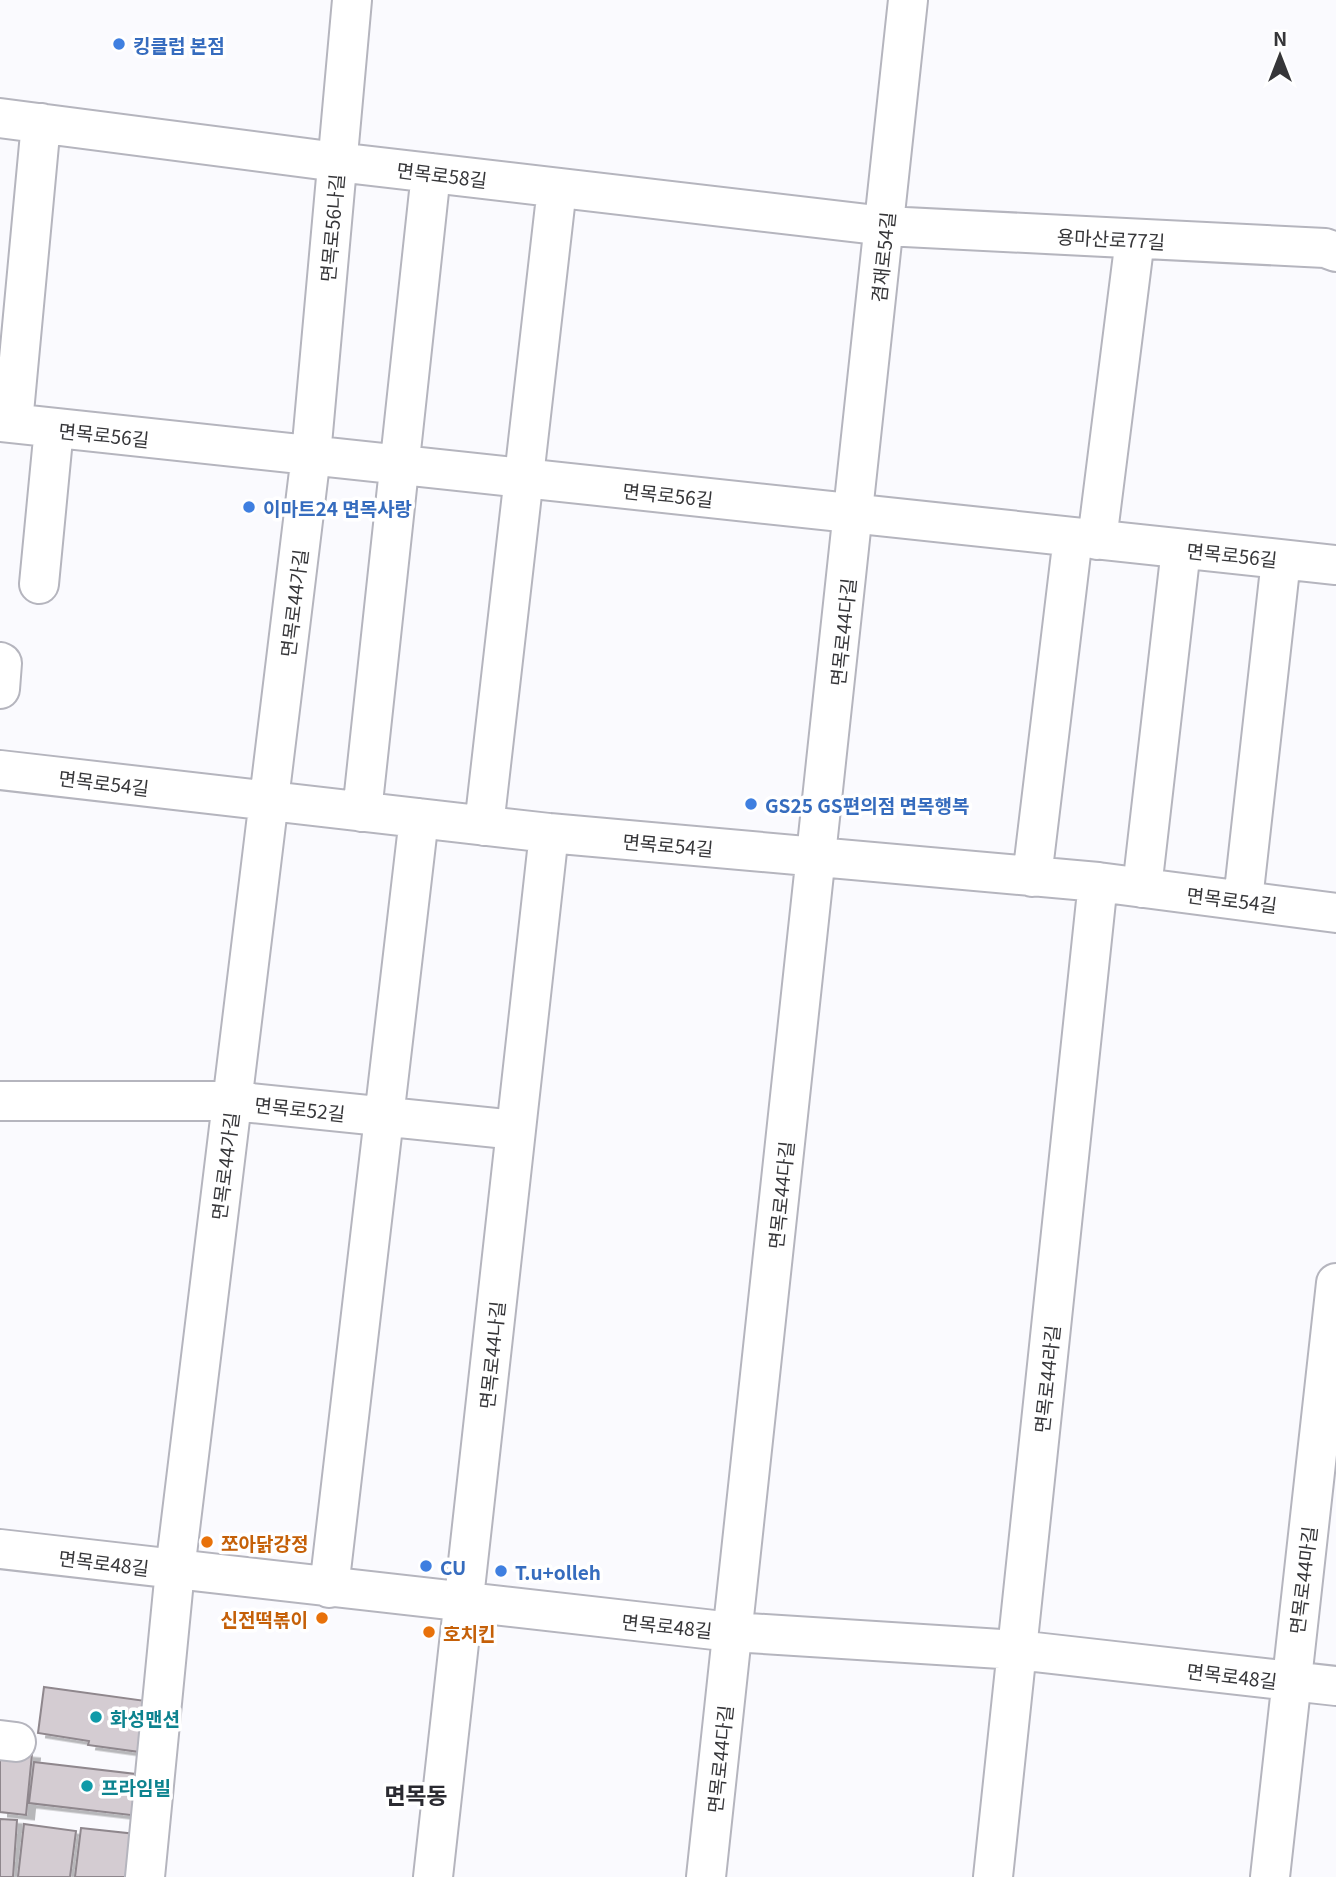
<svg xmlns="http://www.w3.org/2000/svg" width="1336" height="1877" font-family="Georgia,'Noto Sans KR',serif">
<defs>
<filter id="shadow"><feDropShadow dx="8" dy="4.5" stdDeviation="0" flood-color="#0004"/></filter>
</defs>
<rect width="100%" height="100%" fill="#fafafe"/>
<path fill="#d4ccd2" stroke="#8f878d" stroke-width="2" filter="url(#shadow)" d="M44 1687 153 1702 147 1753 88 1745 89 1741 38 1733Z
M0 1751 32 1754 26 1815 0 1812Z
M34 1762 144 1775 139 1816 29 1803Z
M0 1819 17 1820 13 1877H0Z
M24 1824 76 1831 70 1877H18Z
M81 1828 145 1835 140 1877H75Z"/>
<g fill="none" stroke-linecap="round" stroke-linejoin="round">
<g stroke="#b5b5be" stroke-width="42">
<path id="minor" d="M0 118 337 162 885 226 1325 248 1336 252
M0 422 1336 565
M13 423 41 123
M1097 540 1135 239
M39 584 54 428
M0 662 2 663 0 689
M0 770 549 833 1098 882 1336 913
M362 812 431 173
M484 826 557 188
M1032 877 1073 537
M1142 888 1181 549
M1243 900 1281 560
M0 1101H232L516 1130
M0 1549 732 1632 1017 1650 1336 1686
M329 1588 419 818
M0 1740 16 1742
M145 1877 175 1570 311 455 352 0
M433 1877 549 833
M706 1877 908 0
M993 1877 1098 882
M1270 1877 1336 1283"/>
</g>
<use href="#minor" stroke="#fff" stroke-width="38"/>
</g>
<g fill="#3f7fe0" stroke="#fff" stroke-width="2.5">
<circle cx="119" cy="44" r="7"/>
<circle cx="249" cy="507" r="7"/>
<circle cx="751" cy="804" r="7"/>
<circle cx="426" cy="1566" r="7"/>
<circle cx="501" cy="1571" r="7"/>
</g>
<g fill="#e8710a" stroke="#fff" stroke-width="2.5">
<circle cx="207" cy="1542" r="7"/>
<circle cx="322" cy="1618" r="7"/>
<circle cx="429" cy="1632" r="7"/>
</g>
<g fill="#0f9aa8" stroke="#fff" stroke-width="2.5">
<circle cx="96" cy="1717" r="7"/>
<circle cx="87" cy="1786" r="7"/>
</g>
<g text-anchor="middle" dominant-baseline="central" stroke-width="7" stroke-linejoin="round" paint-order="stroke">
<g font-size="19" font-weight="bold" fill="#366cbe" stroke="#fff" text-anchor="start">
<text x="133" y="44">킹클럽 본점</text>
<text x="263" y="507">이마트24 면목사랑</text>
<text x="765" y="804">GS25 GS편의점 면목행복</text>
<text x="440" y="1566">CU</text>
<text x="515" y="1571">T.u+olleh</text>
</g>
<g font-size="19" fill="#363639" stroke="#fff">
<text transform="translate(442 174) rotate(7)">면목로58길</text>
<text transform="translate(331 228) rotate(-85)">면목로56나길</text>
<text transform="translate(1111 238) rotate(3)">용마산로77길</text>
<text transform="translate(882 257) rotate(-84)">겸재로54길</text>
<text transform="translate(104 434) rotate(6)">면목로56길</text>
<text transform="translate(668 494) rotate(6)">면목로56길</text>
<text transform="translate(1232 554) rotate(6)">면목로56길</text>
<text transform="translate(293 603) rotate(-83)">면목로44가길</text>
<text transform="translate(842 632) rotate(-84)">면목로44다길</text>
<text transform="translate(104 782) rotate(7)">면목로54길</text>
<text transform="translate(668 844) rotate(5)">면목로54길</text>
<text transform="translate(1232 899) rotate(7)">면목로54길</text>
<text transform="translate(300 1108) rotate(6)">면목로52길</text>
<text transform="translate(224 1166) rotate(-83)">면목로44가길</text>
<text transform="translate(780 1195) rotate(-84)">면목로44다길</text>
<text transform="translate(491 1355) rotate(-84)">면목로44나길</text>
<text transform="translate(1046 1379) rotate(-84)">면목로44라길</text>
<text transform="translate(104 1562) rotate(7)">면목로48길</text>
<text transform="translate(1302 1580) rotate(-83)">면목로44마길</text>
<text transform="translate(667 1625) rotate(6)">면목로48길</text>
<text transform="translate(1232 1675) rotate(7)">면목로48길</text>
<text transform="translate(719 1759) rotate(-84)">면목로44다길</text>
</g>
<g font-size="19" font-weight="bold" fill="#c56008" stroke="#fff" text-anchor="start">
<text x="221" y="1542">쪼아닭강정</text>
<text x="308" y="1618" text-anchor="end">신전떡볶이</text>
<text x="443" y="1632">호치킨</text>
</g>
<g font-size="19" font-weight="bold" fill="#0d838f" stroke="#fff" text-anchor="start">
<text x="110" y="1717">화성맨션</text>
<text x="101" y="1786">프라임빌</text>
</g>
<g font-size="23" font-weight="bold" fill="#2a2a31" stroke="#fff">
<text x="416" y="1794">면목동</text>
</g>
</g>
<g transform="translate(1280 56)" stroke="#ffffff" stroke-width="5" paint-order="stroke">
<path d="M0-5L12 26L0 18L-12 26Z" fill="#363639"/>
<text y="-10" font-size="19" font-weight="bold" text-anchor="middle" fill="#363639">N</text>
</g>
</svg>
